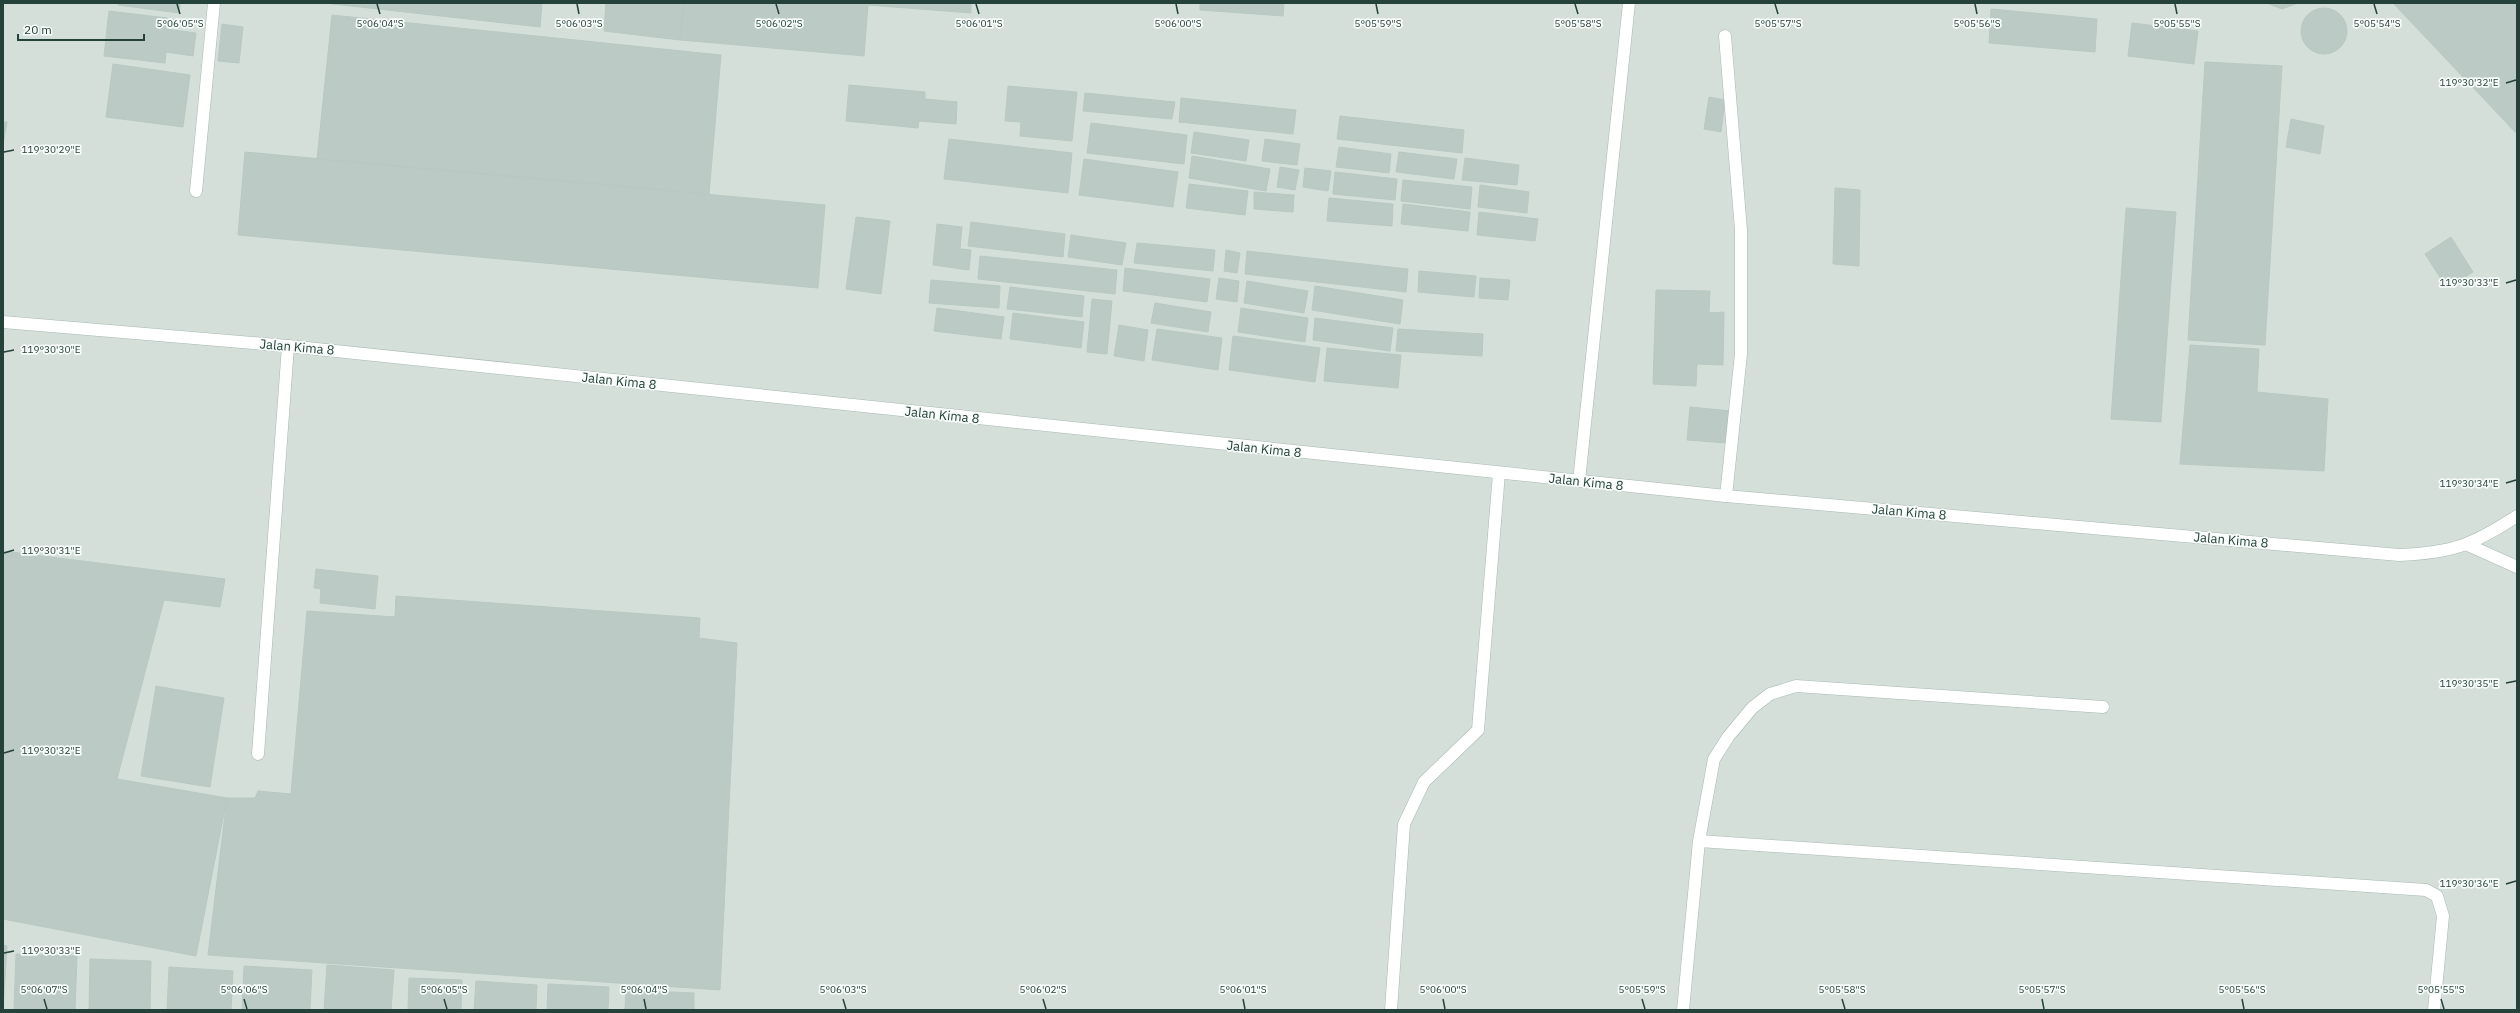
<svg xmlns="http://www.w3.org/2000/svg" width="2520" height="1013" font-family="'IBM Plex Sans',sans-serif">
<rect width="100%" height="100%" fill="#e6efeb"/>
<path fill="#d4dfda" d="M3 3H2517V1010H3Z"/>
<path fill="#bbcac4" stroke="#b8c9c2" d="M119 3H180L179 13 118 5Z
M324 3H542L540 27Z
M606 3H684L680 40 604 31Z
M684 3H971V13L868 5 864 56 680 40Z
M1200 3H1284L1283 16 1200 10Z
M2267 3H2298L2282 9Z
M2393 3H2517V134Z
M2301 31a23 23 0 1 1 46 0a23 23 0 1 1-46 0Z
M1991 9 2097 19 2095 52 1989 43Z
M109 11 167 18 166 29 196 33 193 56 166 52 165 63 104 56Z
M332 15 721 55 709 194 317 159Z
M2132 23 2198 31 2194 64 2128 56Z
M222 24 243 27 239 63 218 61Z
M2205 62 2282 66 2265 345 2188 340Z
M113 64 190 75 183 127 106 117Z
M849 85 925 92V99L957 102 956 124 919 121 918 128 846 121Z
M1008 86 1077 92 1072 141 1020 136 1021 122 1005 121Z
M1085 93 1175 102 1172 119 1083 111Z
M1709 97 1725 100 1721 132 1704 129Z
M1181 98 1296 110 1293 134 1179 122Z
M1340 116 1464 130 1462 153 1337 139Z
M2291 119 2324 126 2320 154 2286 147Z
M3 122H7L3 144Z
M1091 123 1187 135 1184 164 1087 153Z
M1194 132 1249 140 1246 161 1191 153Z
M949 139 1072 153 1068 193 944 179Z
M1265 139 1300 144 1297 165 1262 161Z
M1339 147 1391 154 1389 173 1336 167Z
M245 152 825 205 818 288 238 235Z
M1399 152 1457 159 1454 179 1396 172Z
M1192 156 1270 169 1266 191 1189 178Z
M1465 158 1519 165 1517 185 1462 180Z
M1084 159 1178 172 1173 207 1079 195Z
M1280 167 1299 170 1295 190 1277 187Z
M1305 168 1331 171 1328 191 1303 187Z
M1335 172 1397 179 1395 200 1333 194Z
M1403 180 1472 187 1470 209 1401 201Z
M1189 184 1248 191 1245 215 1186 208Z
M1480 185 1529 192 1527 213 1478 207Z
M1835 188 1860 190 1859 266 1833 264Z
M1254 192 1294 195 1293 212 1254 209Z
M1329 198 1393 204 1392 226 1327 221Z
M1403 204 1470 212 1468 231 1401 224Z
M2126 208 2176 212 2161 422 2111 419Z
M1479 212 1538 219 1535 241 1477 235Z
M856 217 890 221 881 294 846 289Z
M971 222 1065 234 1063 257 968 246Z
M937 224 962 227 960 249 971 250 969 270 933 265Z
M1071 235 1126 243 1122 265 1068 257Z
M2451 237 2473 272 2447 288 2425 254Z
M1137 243 1215 250 1213 271 1134 263Z
M1226 250 1240 253 1237 273 1224 271Z
M1247 251 1408 269 1406 292 1245 274Z
M980 256 1117 270 1115 294 978 279Z
M1125 268 1210 279 1207 302 1123 291Z
M1419 271 1476 276 1474 297 1418 292Z
M1219 278 1239 281 1237 302 1216 299Z
M1480 278 1510 280 1508 300 1479 298Z
M931 280 1000 286 999 308 929 303Z
M1247 281 1308 291 1304 313 1244 303Z
M1315 286 1403 300 1400 324 1312 310Z
M1010 287 1084 296 1082 317 1007 309Z
M1656 290 1710 291 1709 313 1724 312 1723 365 1697 364 1696 386 1653 384Z
M1092 299 1112 301 1107 354 1087 352Z
M1155 303 1211 312 1208 332 1151 323Z
M937 308 1004 317 1001 339 934 331Z
M1241 308 1308 318 1305 342 1238 332Z
M1013 313 1084 322 1081 348 1010 339Z
M1315 318 1393 328 1390 351 1313 340Z
M1119 325 1148 330 1144 361 1114 356Z
M1157 329 1222 338 1218 370 1152 360Z
M1398 329 1483 334 1482 356 1396 351Z
M1233 336 1320 348 1315 382 1229 370Z
M2190 345 2259 349 2257 392 2328 399 2324 471 2180 464Z
M1327 348 1401 355 1398 388 1324 381Z
M1690 407 1731 411 1727 443 1687 440Z
M3 551 225 579 220 607 164 600 117 779 227 798 196 956 3 919Z
M316 569 378 576 375 609 320 603 321 589 314 588Z
M396 596 700 618 699 638 737 643 720 990 208 955 227 798H255L258 791 291 794 307 611 395 617Z
M156 686 224 698 210 787 141 776Z
M3 945 7 946 3 1010Z
M16 954 77 956 75 1010H14Z
M90 959 151 961 150 1010H89Z
M327 965 394 970 391 1010H324Z
M244 966 312 970 310 1010H242Z
M169 967 233 971 231 1010H167Z
M409 978 462 980 461 1010H408Z
M476 981 537 985 536 1010H474Z
M548 984 609 987 608 1010H547Z
M626 990 694 993V1010H625Z"/>
<g fill="none" stroke-linecap="round" stroke-linejoin="round">
<g stroke="#a8b8b2" stroke-width="13">
<path id="service" d="M1725 36 1741 230V354L1726 496
M196 191 214 3
M1579 481 1629 3
M2468 545 2517 567
M258 754 288 346
M1699 841 1714 759 1728 737 1752 708 1770 694 1796 686 2103 707
M1391 1010 1404 824 1424 782 1478 730 1499 473
M1683 1010 1699 841 2426 890 2437 896 2443 916 2434 1010"/>
</g>
<g stroke="#a8b8b2" stroke-width="13">
<path id="minor" d="M3 322 288 346 1726 496 2399 555C2452 553 2473 545 2517 516"/>
</g>
<use href="#service" stroke="#fff" stroke-width="12"/>
<use href="#minor" stroke="#fff" stroke-width="12"/>
</g>
<path fill="none" stroke="#24423a" stroke-width="1.5" d="M177 4 180 14M377 4 380 14M577 4 579 14M776 4 779 14M976 4 979 14M1176 4 1178 14M1376 4 1378 14M1575 4 1578 14M1775 4 1778 14M1975 4 1977 14M2175 4 2177 14M2374 4 2377 14M2506 83 2516 80M4 152 14 150M2506 283 2516 280M4 352 14 350M2506 483 2516 480M4 553 14 550M2506 683 2516 681M4 753 14 750M2506 884 2516 881M4 953 14 951M44 999 47 1009M244 999 247 1009M444 999 447 1009M644 999 646 1009M843 999 846 1009M1043 999 1046 1009M1243 999 1245 1009M1443 999 1445 1009M1642 999 1645 1009M1842 999 1845 1009M2042 999 2044 1009M2242 999 2244 1009M2441 999 2444 1009"/>
<g text-anchor="middle" dominant-baseline="central" stroke-width="3.5" stroke-linejoin="round" paint-order="stroke">
<g font-size="13" fill="#24423a" stroke="#f7fbf9">
<text transform="translate(297 347) rotate(5)">Jalan Kima 8</text>
<text transform="translate(619 381) rotate(6)">Jalan Kima 8</text>
<text transform="translate(942 415) rotate(6)">Jalan Kima 8</text>
<text transform="translate(1264 449) rotate(6)">Jalan Kima 8</text>
<text transform="translate(1586 482) rotate(6)">Jalan Kima 8</text>
<text transform="translate(1909 512) rotate(5)">Jalan Kima 8</text>
<text transform="translate(2231 540) rotate(5)">Jalan Kima 8</text>
</g>
</g>
<g font-size="10" text-anchor="middle" fill="#24423a" stroke="#f7fbf9" stroke-width="3.5" stroke-linejoin="round" paint-order="stroke">
<text x="180" y="27">5°06'05"S</text>
<text x="380" y="27">5°06'04"S</text>
<text x="579" y="27">5°06'03"S</text>
<text x="779" y="27">5°06'02"S</text>
<text x="979" y="27">5°06'01"S</text>
<text x="1178" y="27">5°06'00"S</text>
<text x="1378" y="27">5°05'59"S</text>
<text x="1578" y="27">5°05'58"S</text>
<text x="1778" y="27">5°05'57"S</text>
<text x="1977" y="27">5°05'56"S</text>
<text x="2177" y="27">5°05'55"S</text>
<text x="2377" y="27">5°05'54"S</text>
<text x="2469" y="86">119°30'32"E</text>
<text x="51" y="153">119°30'29"E</text>
<text x="2469" y="286">119°30'33"E</text>
<text x="51" y="353">119°30'30"E</text>
<text x="2469" y="487">119°30'34"E</text>
<text x="51" y="554">119°30'31"E</text>
<text x="2469" y="687">119°30'35"E</text>
<text x="51" y="754">119°30'32"E</text>
<text x="2469" y="887">119°30'36"E</text>
<text x="51" y="954">119°30'33"E</text>
<text x="44" y="993">5°06'07"S</text>
<text x="244" y="993">5°06'06"S</text>
<text x="444" y="993">5°06'05"S</text>
<text x="644" y="993">5°06'04"S</text>
<text x="843" y="993">5°06'03"S</text>
<text x="1043" y="993">5°06'02"S</text>
<text x="1243" y="993">5°06'01"S</text>
<text x="1443" y="993">5°06'00"S</text>
<text x="1642" y="993">5°05'59"S</text>
<text x="1842" y="993">5°05'58"S</text>
<text x="2042" y="993">5°05'57"S</text>
<text x="2242" y="993">5°05'56"S</text>
<text x="2441" y="993">5°05'55"S</text>
</g>
<rect width="2520" height="1013" fill="none" stroke="#24423a" stroke-width="8"/>
<path d="M18 34v6h126v-6" fill="none" stroke="#24423a" stroke-width="2"/>
<text x="24" y="34" font-size="12" fill="#24423a" stroke="#f7fbf9" stroke-width="3" paint-order="stroke">20 m</text>
</svg>
